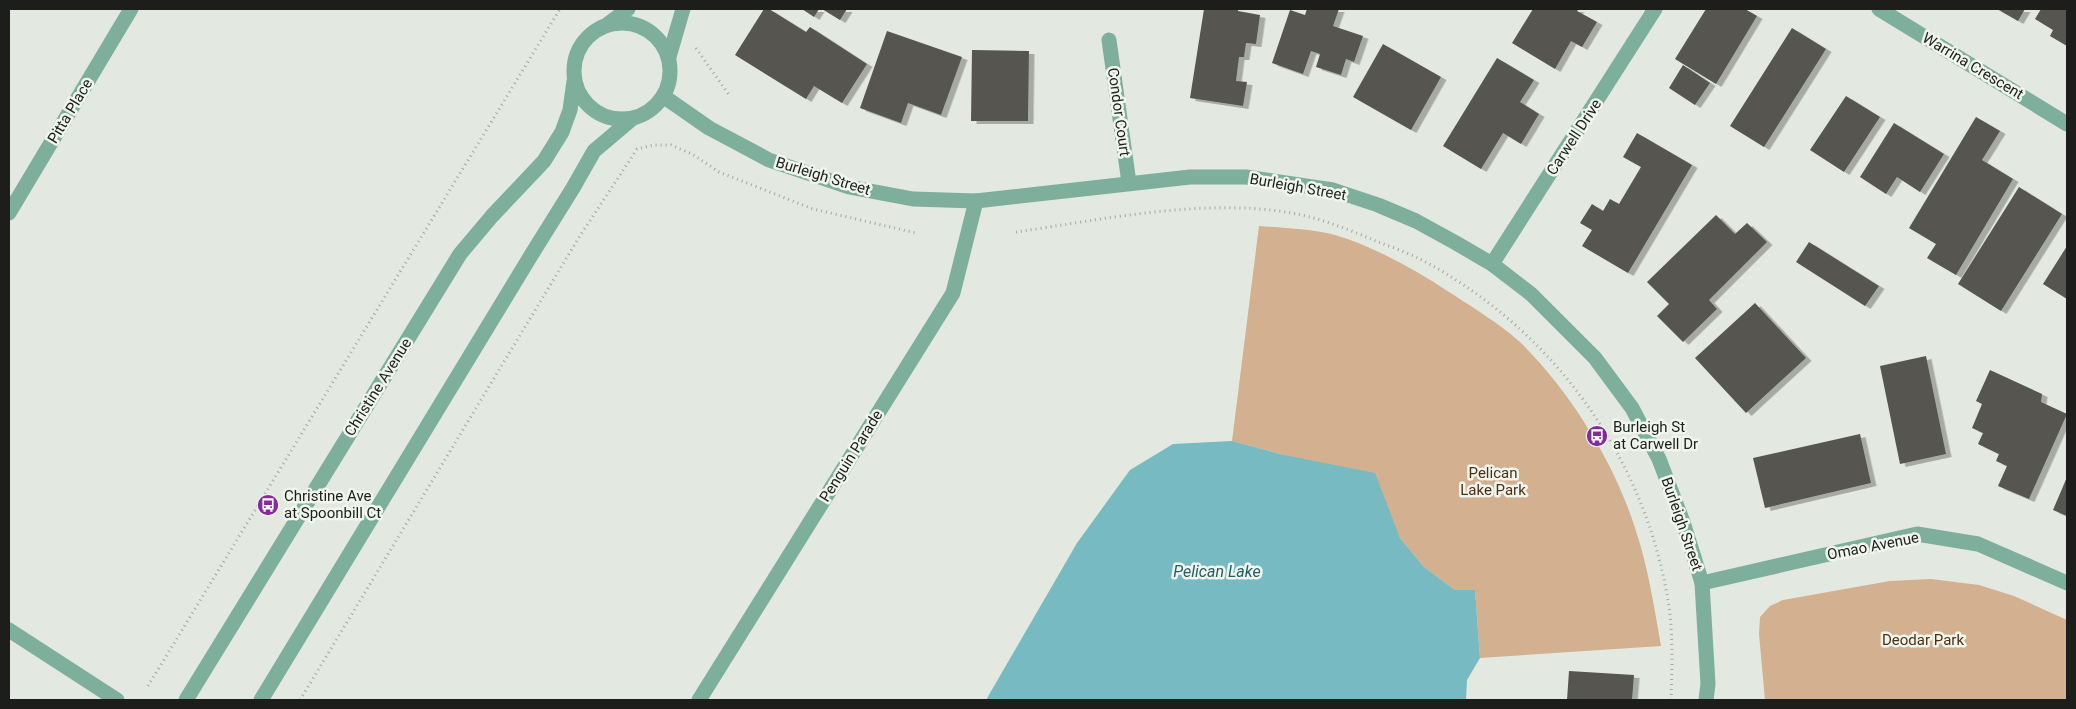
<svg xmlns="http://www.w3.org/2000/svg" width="2076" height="709" font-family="Roboto,sans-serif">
<defs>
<filter id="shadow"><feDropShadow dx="5.5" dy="3" stdDeviation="0" flood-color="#0004"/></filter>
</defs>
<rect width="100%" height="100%" fill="#e3e8e1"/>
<path fill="#d3b090" d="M1259 226C1282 228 1313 229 1335 235 1375 247 1414 269 1449 292 1472 307 1505 327 1523 345 1572 395 1614 462 1635 528 1648 566 1654 607 1661 646L1480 658 1475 590H1455L1424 567 1400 538 1387 511 1284 455 1232 441Z
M1931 579 1979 585 2014 596 2067 620V700H1765L1759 634 1760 617 1770 606 1783 600 1890 581Z"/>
<path fill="#77bac1" d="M1232 441 1284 455 1375 473 1400 538 1424 567 1455 590H1475L1480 658 1467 680 1466 700H986L1077 543 1130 470 1173 444Z"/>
<path fill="#56554f" filter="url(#shadow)" d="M764 9H769L806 32 810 27 867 64 842 103 814 86 806 99 735 55Z
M802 9H819L814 17Z
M822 9H847L840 20Z
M1204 9H1238V11L1260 15 1256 44 1246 43 1244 57H1239L1236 81 1247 82 1243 106 1190 98Z
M1307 9H1339L1333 26 1363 36 1354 62 1346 59 1341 75 1316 67 1320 54 1311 51 1303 74 1272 63 1290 10 1305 15Z
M1533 9H1579L1577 11 1597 22 1582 47 1571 41 1555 69 1512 43Z
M1706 9H1745L1757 16 1716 84 1675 59Z
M1997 9H2025L2018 21Z
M2041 9H2067V46L2050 36 2053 30 2035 19Z
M1792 28 1826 49 1764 147 1730 126Z
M887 31 962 57 941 115 908 103 901 123 860 108Z
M1383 44 1441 77 1411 130 1353 97Z
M972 50 1029 51 1028 121H971Z
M1497 58 1534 80 1520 102 1539 114 1521 144 1503 133 1481 169 1443 146Z
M1683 65 1710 83 1695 105 1669 88Z
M1846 96 1880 117 1844 172 1810 150Z
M1976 117 2000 131 1982 160 2013 179 1956 275 1927 258 1936 244 1909 228Z
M1894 123 1944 154 1920 192 1897 177 1886 194 1860 177Z
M1637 133 1692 165 1628 273 1582 246 1592 230 1580 223 1592 204 1603 211 1610 199 1619 204 1641 167 1623 157Z
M2019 187 2062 214 2001 311 1958 284Z
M1716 215 1735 234 1747 223 1767 242 1709 300 1717 309 1683 342 1657 316 1669 304 1647 282Z
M1809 242 1879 286 1865 306 1796 262Z
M2067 246V299L2043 284Z
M1755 303 1806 358 1746 413 1695 358Z
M1926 356 1946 454 1900 464 1880 366Z
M1990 370 2042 394 2041 402 2067 414 2029 499 1998 486 2007 466 1996 461 1999 454 1978 444 1983 433 1972 428 1982 404 1976 401Z
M1860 434 1871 483 1765 508 1753 458Z
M2067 477V516L2053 510Z
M1569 671 1634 675 1632 700H1567Z"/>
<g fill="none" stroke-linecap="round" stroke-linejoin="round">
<path stroke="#a4a8a3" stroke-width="3" stroke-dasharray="1 4" stroke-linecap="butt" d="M696 48 729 95
M1016 232C1106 219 1217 195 1306 216 1330 222 1355 232 1378 242 1392 247 1408 253 1422 260 1556 331 1650 464 1670 614 1673 643 1672 672 1671 700
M148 686 560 9
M300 700 578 239 637 149 654 145H671L692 154 719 172 813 209 916 233"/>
<path stroke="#7eae9c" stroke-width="15" d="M1879 9 2067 124
M1109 40 1129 183
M9 213 131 9
M1492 264 1655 9
M1702 583 1917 534 1978 544 2067 583
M9 630 117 700
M699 700 953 293 976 201"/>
<path stroke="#7eae9c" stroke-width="15" d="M574 71a48 48 0 1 1 96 0a48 48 0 1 1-96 0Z
M608 24 628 9
M669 57 683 9
M663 96 709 128 769 160 849 187 913 199 976 201 1190 177H1246L1333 190 1378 205 1416 221 1456 243 1492 264 1531 294 1595 358 1632 408 1659 459 1683 522 1702 583 1708 684 1706 700
M186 700 460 254 492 216 544 161 562 132 570 110 574 81
M261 700 530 257 573 188 594 151 633 118"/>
</g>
<defs>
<g id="bus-disc" transform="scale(1.125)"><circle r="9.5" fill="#852b98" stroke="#f0f5ee"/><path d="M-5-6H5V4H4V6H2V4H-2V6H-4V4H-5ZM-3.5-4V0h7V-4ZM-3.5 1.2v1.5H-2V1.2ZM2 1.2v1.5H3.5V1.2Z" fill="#fff"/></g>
</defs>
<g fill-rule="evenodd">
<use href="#bus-disc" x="1597" y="436"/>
<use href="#bus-disc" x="268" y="505"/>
</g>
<g text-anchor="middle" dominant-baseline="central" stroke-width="5" stroke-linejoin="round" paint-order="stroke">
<g font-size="15" fill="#1d1e1c" stroke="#f0f5ee">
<text transform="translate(1973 66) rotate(31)">Warrina Crescent</text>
<text transform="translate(70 111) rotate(-59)">Pitta Place</text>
<text transform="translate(1119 112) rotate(82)">Condor Court</text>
<text transform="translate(1574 137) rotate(-57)">Carwell Drive</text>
<text transform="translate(823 176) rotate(17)">Burleigh Street</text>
<text transform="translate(1298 187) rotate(10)">Burleigh Street</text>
<text transform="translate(378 387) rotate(-58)">Christine Avenue</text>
<text transform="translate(851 456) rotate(-58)">Penguin Parade</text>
<text transform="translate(1682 524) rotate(71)">Burleigh Street</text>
<text transform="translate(1873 546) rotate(-11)">Omao Avenue</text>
</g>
<g font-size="15" fill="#1d1e1c" stroke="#f0f5ee" text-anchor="start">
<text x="1613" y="427">Burleigh St<tspan x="1613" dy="17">at Carwell Dr</tspan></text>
<text x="284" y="496">Christine Ave<tspan x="284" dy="17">at Spoonbill Ct</tspan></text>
</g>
<g font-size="15" fill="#4c3012" stroke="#f0f5ee">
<text x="1493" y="473">Pelican<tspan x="1493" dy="17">Lake Park</tspan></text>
<text x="1923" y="640">Deodar Park</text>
</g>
<g font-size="16" font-style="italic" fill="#255e63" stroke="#f0f5ee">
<text x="1217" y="571">Pelican Lake</text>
</g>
</g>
<rect width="2076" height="709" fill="none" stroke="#1d1e1c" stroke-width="20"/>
</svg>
